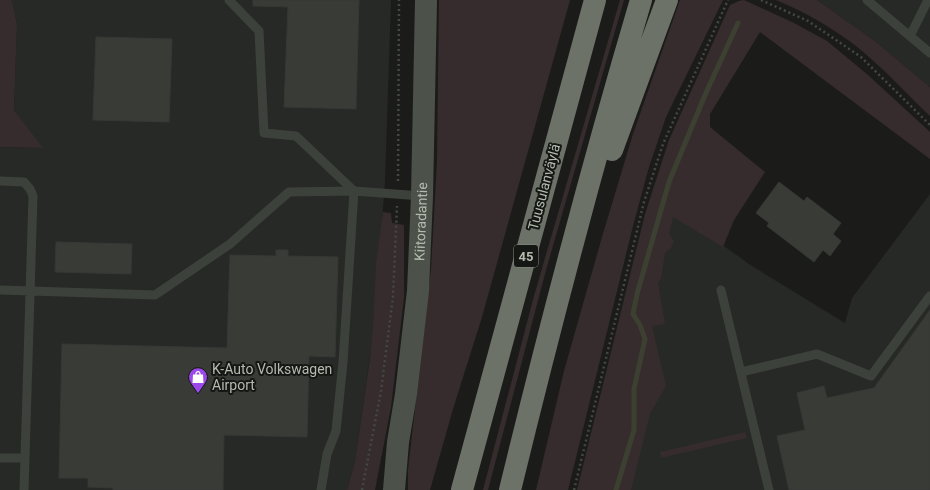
<svg xmlns="http://www.w3.org/2000/svg" width="930" height="490" font-family="Roboto,sans-serif">
<rect width="100%" height="100%" fill="#1b1c1a"/>
<path fill="#272926" d="M12 0H391L385 180 375 321 355 461 347 490H0V147L42 148 14 110 17 24Z
M817 0H930V87L875 41Z
M930 194V490H593L669 207 752 266 845 323 852 298Z"/>
<path fill="#362c2d" d="M0 0H12L17 24 14 110 43 148 0 147Z
M439 0H570L482 317 453 409 430 490H408V470L431 269 437 162Z
M620 0H624L546 270 488 490H483L534 296Z
M680 0H723L666 117 649 167 633 226 568 490H536L564 371 602 237 633 134Z
M744 0 794 23 827 41 868 75 930 132V159L760 32 710 114V127L765 172 734 220 723 247 673 217 669 234 674 241 671 248 665 253 661 279 658 283 665 324 652 326 666 386 650 414 631 490H577L645 214 669 140 730 5 739 1Z
M776 0H817L875 41 930 87V116C907 94 885 70 861 50 835 29 807 13 776 0Z
M383 212 391 213 392 223 404 225V297L391 407 375 490H347L355 461 370 358 373 328 376 264Z
M745 432 747 438 661 458 660 452Z"/>
<g fill="none" stroke-linecap="round" stroke-linejoin="round">
<path stroke="#3b4031" stroke-width="5" d="M616 490 634 430V389L645 339 640 325 633 314 637 294 669 182 705 95 738 23"/>
</g>
<path fill="#393b37" stroke="#353834" d="M253 0H359L356 109 284 107 288 7 253 6Z
M96 37 172 39 169 122 93 120Z
M779 182 804 201 807 197 841 223 833 234 841 241 830 256 823 250 814 262 767 226 769 223 756 213Z
M56 242 132 244 131 274 55 272Z
M276 250H288V256L338 257 335 357 309 356 307 437 224 435 223 490H113V488L88 487V478H59L62 344 227 348 230 255 276 256Z
M930 310V490H789L777 436 805 430 797 393 824 386 827 398 874 388Z"/>
<g fill="none" stroke-linecap="round" stroke-linejoin="round">
<path stroke="#444842" stroke-width="2.5" stroke-dasharray="2 3" stroke-linecap="butt" d="M761 0 808 21 861 57 930 125
M398 181 399 0
M362 490 381 391 393 297 397 206
M574 490 644 202 663 144 728 0"/>
<path stroke="#3d413b" stroke-width="9" d="M229 0 259 31 264 133 296 136 354 191 343 362 336 431 327 454 321 490
M867 0 930 53
M910 36 928 0
M0 181 24 182 30 189 33 196 24 490
M0 290 155 295 230 244 289 192 354 191 422 196
M721 290 769 490
M741 372 817 354 871 376 930 296
M0 458H25"/>
<path stroke="#4c514a" stroke-width="22" id="s1" d="M394 490 398 442 406 394 418 291 422 196 426 0"/>
<path stroke="#6c7268" stroke-width="22" d="M612 150 667 0
M462 490 595 0
M510 490C550 326 593 162 641 0"/>
</g>
<defs>
<g id="shop-pin" transform="scale(1)"><path d="M0 17L-7.5 6A9.5 9.5 0 1 1 7.5 6Z" fill="#9a48e7" stroke="#151715"/><path d="M-5-2.5h2.3a2.7 3.5 0 0 1 5.4 0H5L5.5 6h-11ZM-1.5-2.5h3a1.5 2.3 0 0 0-3 0Z" fill="#fff"/></g>
</defs>
<g fill-rule="evenodd">
<use href="#shop-pin" x="198" y="377"/>
</g>
<g text-anchor="middle" dominant-baseline="central" stroke-width="4" stroke-linejoin="round" paint-order="stroke">
<rect fill="#151715" stroke="#848a80" stroke-width="1" x="514" y="245" width="24" height="22" rx="3"/>
<g font-size="13" font-weight="bold" fill="#b4bbae">
<text x="526" y="256">45</text>
</g>
<g font-size="14" fill="#b4bbae" stroke="#151715">
<text transform="translate(544 187) rotate(-75)">Tuusulanväylä</text>
<text stroke="none"><textPath href="#s1" startOffset="270">Kiitoradantie</textPath></text>
</g>
<g font-size="14" fill="#b4bbae" stroke="#151715" text-anchor="start">
<text x="212" y="369">K-Auto Volkswagen<tspan x="212" dy="16">Airport</tspan></text>
</g>
</g>
</svg>
